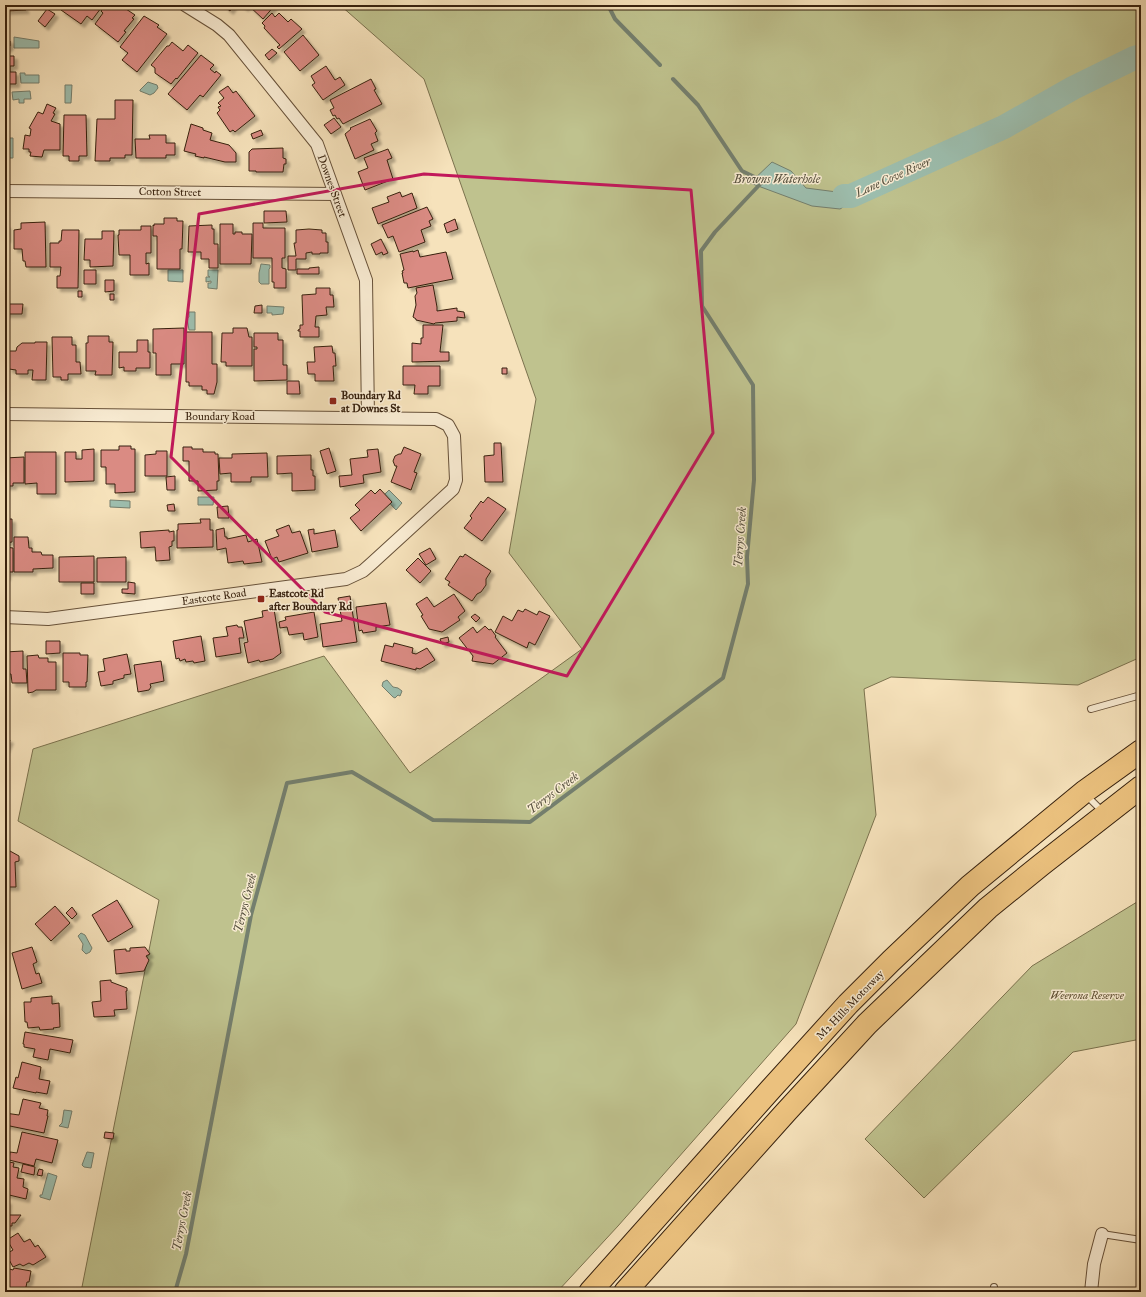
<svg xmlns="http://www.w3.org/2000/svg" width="1146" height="1297" font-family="'IM FELL Great Primer',serif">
<defs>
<filter id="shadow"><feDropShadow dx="3.5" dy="3.5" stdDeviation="1" flood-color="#0004"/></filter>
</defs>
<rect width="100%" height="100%" fill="#f6e2bb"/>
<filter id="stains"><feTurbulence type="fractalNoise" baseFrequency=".005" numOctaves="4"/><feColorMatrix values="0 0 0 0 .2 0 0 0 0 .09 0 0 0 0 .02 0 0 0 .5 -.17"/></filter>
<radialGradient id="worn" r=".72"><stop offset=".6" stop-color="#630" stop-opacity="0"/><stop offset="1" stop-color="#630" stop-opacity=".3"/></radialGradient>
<path fill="#bfc28e" stroke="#7b724e" d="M340 5H1141V657L1078 685 891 677 864 689 876 815 796 1024 618 1226 557 1292H81L159 900 18 821 33 749 324 656 410 773 582 649 509 553 536 399 424 79Z
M1141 898V1039L1073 1052 924 1198 865 1139 1032 966 1137 902Z"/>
<path fill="#9dbeae" stroke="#747f6e" d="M14 37 39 41V48H14Z
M20 73H25V75H39V83H21Z
M148 82 157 85 158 88 154 93 150 95 140 91V90Z
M65 85H72L71 103H65Z
M30 91 31 99H24V103H19V99L13 100 12 92Z
M5 138H13V158H5Z
M772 162 791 171 806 188 837 192 882 179 863 195 840 209 812 206 750 183Z
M261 264 270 265V268L269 269V284H261L259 282V273Z
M168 270H183V282L168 281Z
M208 270H218L217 289 208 288V283H211V281L206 282V277H210L208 276Z
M267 306 284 307 283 314 272 315V313H267Z
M189 312H195V330H189L187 318 189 317Z
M389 490 402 503 396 510 383 496Z
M198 497H214L213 505H198Z
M110 500 130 501V508L110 507Z
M387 680 393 687 398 688 402 691 400 696 398 695 395 698 393 697 382 686 383 682Z
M81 933 85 935 92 948 90 952 86 954 82 950 83 944 78 936Z
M64 1110 72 1111 68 1128 59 1126 62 1123Z
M87 1152 94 1153 91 1168 84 1167 82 1165Z
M48 1173 57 1176 50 1200 40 1197V1195H42Z"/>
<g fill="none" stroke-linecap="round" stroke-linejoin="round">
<path stroke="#747f6e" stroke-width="4" d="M608 5 615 19 660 65
M175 1292 186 1254 251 915 287 783 352 772 433 820 530 822 723 678 748 584 747 557 754 480 753 385 702 306 701 251 715 232 763 181 742 171 698 105 673 79"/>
<path stroke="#9dbeae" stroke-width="24" d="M844 196H851L1004 127 1073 88 1134 58 1141 56"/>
</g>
<path fill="#da8b83" stroke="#37210e" filter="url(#shadow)" d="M6 5H23L26 10 6 11Z
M64 5H96L101 8 92 20 87 16 81 24 61 10Z
M106 5H116L118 7 120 5 135 15 132 18 134 19 124 31 126 32 118 42 95 24 103 13 101 11Z
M226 5H234L230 11 225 7Z
M241 5H275L263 19 248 5 245 8Z
M47 9 55 14 45 27 38 21Z
M272 13 275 17 279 13 288 22 291 19 302 29 279 49 277 47 280 45 264 28 265 26 262 23Z
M144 16 159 25 157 27 167 34 137 72 122 60 128 53 120 47Z
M303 35 319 55 300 71 284 52Z
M5 37 10 41V46L6 50H5Z
M172 42 183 51 188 45 198 53 177 79 176 78 171 84 155 73V68L151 65 167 46H169Z
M272 49 277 53 269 60 265 55Z
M201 55 214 65 210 69 215 73 216 71 221 75 203 97 200 95 187 110 168 94Z
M5 56H14V66H10V72H16V84H5Z
M326 66 335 80 340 77 345 85 323 100 312 85 315 83 311 76Z
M371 79 376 89 374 90 382 104 343 124 339 118 337 119 335 115 333 116 330 110 334 108 330 100Z
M228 86 233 93 236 91 255 116 235 132 233 130 230 132 217 113 220 110 218 107 221 106 218 103 224 98 219 92Z
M115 100H133L132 155H125V158H110V161H95L97 119H115Z
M47 104 56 108 53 113 55 114 51 121 60 124V150H44L42 157 30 156 31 152H29V149H23L25 135 30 136 31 129 29 128 38 112 43 114Z
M64 115H86L87 156H79V161H69V156H63Z
M334 118 341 127 331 134 324 125Z
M370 119 377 131 375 133 378 141 371 144 374 150 355 159 345 134 351 129 350 128Z
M191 124 203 128V130L212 133 210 140 229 145 236 153V162H225L204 157V158L195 156 196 154 184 151Z
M261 130 263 135 253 139 251 134Z
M149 135H166V143H175V155H166V158H136L135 139H150Z
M283 148V158L286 159V164H284L283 172H256V171H249V152L252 149Z
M388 149 392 158 387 160 393 179 365 190 358 172 368 168 364 158Z
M400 192 402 197 412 193 417 208 378 224 372 208 389 202 387 197Z
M427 207 433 219 429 221 431 226 421 230 425 242 399 252 393 236 388 238 382 225Z
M264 211H286L287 222 264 223Z
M164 218H177V221H183L182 249H180V269H157V236H153V225L154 226V224H164Z
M455 219 458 229 447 233 444 224Z
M45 222 46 267H26L25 261H23L22 249H14V230L21 229V223Z
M253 223H263V228H285V258H282V268L286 269V288H274V282H272V258H253Z
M220 224H233V234H235V232H242V234H252L251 264H220Z
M5 225H7V239H5Z
M212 225V229H214V244H218V268H209V259H201V252H188L189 226Z
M141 226H151V253H146V264L149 263V275H130V255H119L118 235H119V230H141Z
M309 229 322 230V233H326V242H328V253H320V254H312V252L306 253V259H296V270H288V256H296L294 243H296V230Z
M62 230H79L78 288H57V276H60L61 267H50V243H59V241H61Z
M102 231H114L113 266 90 267V260H84L85 239H102Z
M381 239 388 253 383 255 382 252 376 255 371 244Z
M418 250 420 257 446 252 453 279 408 288 407 283H404L402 273H403L402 271 404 270 400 254 413 251V252Z
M319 267V274H297V269H309V268Z
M84 270H96V284H84Z
M105 280H114V291L105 292Z
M433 285 437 307V311L457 308V311L464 312 465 318 457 317V321L435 323 434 324 416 320V319L413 317 416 305 415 296 417 293 416 288Z
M316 288H330V295H333L334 307H326L327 315 316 316 315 327H319V337H300V331H298V330L300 329V325H303L302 295 316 294Z
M78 291H82V297H78Z
M110 294H114V300H110Z
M5 304H23L22 314H5Z
M262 305V313H254L255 306Z
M423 325H443L440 352H449V361L412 362V343L421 344V338H423Z
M184 328V364H171V375H156V353H153V329Z
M233 328H247L249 337H252V366H226V362H221L222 333H233Z
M186 332H212V364H217V382L214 394H207V390H202V386H189V382H186Z
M254 333H278V340H283V365H287V380L254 381V349H257V347H254Z
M88 336H109V342H113L112 375H95L96 371H86V343H88Z
M52 337H72V345H76V362H80L81 374H68V380H61V377H53Z
M137 340H148V352H150V368H136V371H124V367L119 368V352H137Z
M35 342H47L46 380H32L33 370H28V374H16V370L9 369V351H16L17 347 22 343H35Z
M332 346 333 353H335L336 366H333L334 381H315V374H308L307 362H315L314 347Z
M403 366H440V386H428V394H414L415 385H403Z
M502 368H507V374H502Z
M287 381H299L300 394H287Z
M494 443H501L503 482H485L484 456 494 455Z
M119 446H131V449H135V492L115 493V484H106V467H101V450H119Z
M183 447H192V449H203V452H215V454H218L219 481H217V490L198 491V481H189V461H183Z
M404 447 421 454 414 472 417 473 411 490 391 482 397 466H395L393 461 395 456 399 454H401Z
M329 448 336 471 327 474 320 451Z
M94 449V481L65 482V452H76V459H82V450Z
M378 449 381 472 363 475 364 483 340 487 339 476 352 475 350 459 368 457 367 450Z
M156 451H167V476H145V455L156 454Z
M25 452H56V494H37V483L25 484Z
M267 453 268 477H251V482H231V473L220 474 219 458H232V454Z
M311 455V470H313V476H315V490L292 491V473L277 474V456Z
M24 457V483H13V486H5V458Z
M175 476V490H167L166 477Z
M380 489 392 502 361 531 350 518 360 510 355 505 371 490 375 494Z
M488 497 506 509 482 541 464 528 472 518 470 516 481 501 483 503Z
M174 504 175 511H168L167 505Z
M228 506 229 518H218L217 507Z
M5 519H12V542L5 543Z
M200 519H210V530H213V547L177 548V530H178V524L201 523Z
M289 525 292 533 300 531 308 553 279 562 277 557 272 559 265 541 279 536 276 530Z
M224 528 225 537H227V539L246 535 248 542 257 539 262 562 244 564 243 561 228 563 226 548 217 550 216 530Z
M314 529V534L335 530 338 547 312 552 308 530Z
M169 530V532L174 531V541H172V546L169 547 170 560 156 561 155 547 141 548 140 532Z
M14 537H28L29 548H32V552H41L42 555H53V568L33 569V572H14Z
M5 547 13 548V572H7V577H5Z
M430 548 436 559 426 565 419 554Z
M465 554 491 571 486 579V585L481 592 477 594 472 601 448 585 450 582 445 579 460 556 463 557Z
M94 556V582H59V557Z
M126 557V582H97V558Z
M418 558 431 571 420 583 406 570Z
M128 582 135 583V594L122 593V589H128Z
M81 583H94V594H81Z
M454 594 465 611 458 617 460 620 442 632 429 629 421 616 423 615 416 604 427 597 434 607Z
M350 596 357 642 323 647 320 624 342 621 338 598Z
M386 603 390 625 376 627V631L363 633 362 630 359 631 356 607Z
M274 609 281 653 273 659 260 662 259 660 248 663 244 643 248 642 244 621 263 617 262 611Z
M525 609 537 615 539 611 550 616 535 645 529 642 527 648 495 632 503 616 512 621 518 610 523 612Z
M314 612 318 637 304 640 303 633 289 635 287 627 280 628 279 622 286 620 285 617Z
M475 614 480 618 476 622 471 617Z
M237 625 238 627H242L244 638H239L241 653 216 657 213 638 228 636 226 627Z
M485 626 489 630 491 629 496 636 495 637 507 653 493 664 472 661 473 656 459 638 473 627 477 633Z
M201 636 205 661 194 663 193 661 186 662 185 659 180 661 179 658 176 659 173 641Z
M448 637 449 642 442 644 440 639Z
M46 641H60V653L46 654Z
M394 643 413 648 412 653 416 654 427 648 435 660 420 669 416 668V670L381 661 385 645 393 647Z
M23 651V669H26L27 683H12L11 674H5V652Z
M63 653H80V655H88L87 682H86V687H69V682H63Z
M127 654 131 674 124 675V678L113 681V684L101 686 98 672 105 671 103 659Z
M38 655 39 658H48V662H56V690H36L33 692 28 693 27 656Z
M161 661 164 681 150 684 151 687 149 690 138 692 134 665Z
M5 738 10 740 5 751Z
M5 851H10L19 856V861L15 862 16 887H5Z
M117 900 133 927 108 942 92 915Z
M55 906 70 923 51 941 35 924Z
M72 907 77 914 72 919 66 913Z
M32 947 37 962 33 964 36 974 39 973 42 983 22 989 12 953Z
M145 947 150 954 146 956 149 960 144 971 116 974 114 950 126 949V951H130V948Z
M111 980V982L127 988V991H126L127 1009 114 1010 115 1016 94 1017 92 1002 101 1001 100 981Z
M52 996V1004L59 1003 60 1027 53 1028 54 1029 40 1030 39 1027 28 1028 27 1022H25L24 1002H31V998Z
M25 1032 73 1040 70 1053 50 1049 48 1060 33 1057 35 1049 24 1047V1044H23Z
M22 1062 41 1067 39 1079 50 1081 47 1094 36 1092V1093L13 1088 16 1077 18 1078Z
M23 1099 41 1103 39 1108 48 1110 47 1116H48L44 1133 5 1125V1113L19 1115Z
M22 1132 58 1140 52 1163 36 1159 34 1166 9 1160 10 1152 17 1153Z
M105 1132 114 1133 113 1139 104 1138Z
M5 1161 14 1163 13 1167 19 1168 17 1178 24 1179 23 1187 28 1189 26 1199 5 1194Z
M23 1164 35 1167 34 1175 21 1172Z
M39 1169 43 1170 42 1176 37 1175Z
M5 1201H8L7 1215H21L15 1223H12V1226H5Z
M18 1233 24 1242 30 1239 35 1247 38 1245 46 1257 33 1265 29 1263 23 1266 20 1264 13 1267 6 1254 13 1250 7 1240Z
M6 1268 13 1270 14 1268 31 1271 29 1282H27L25 1292H5Z"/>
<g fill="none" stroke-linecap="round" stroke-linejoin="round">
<g stroke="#675139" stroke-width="8">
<path id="lane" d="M1091 709 1141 695
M1086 795 1104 813
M1102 1234 1141 1240
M994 1292V1287"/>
</g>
<g stroke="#675139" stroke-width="14">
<path id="street" d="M185 5 217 25 229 35 317 144 366 280 368 417
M5 191 335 194
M5 414 436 419 448 425 454 436 456 480 453 489 371 564 363 571 346 579 48 619 5 617
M1091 1292 1094 1264 1102 1234"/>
</g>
<g stroke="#37210e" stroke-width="24">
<path id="highway" d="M590 1292 770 1090 848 1004 891 961 970 886 1084 792 1141 751
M625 1292 786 1112 867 1024 988 908 1041 865 1141 787"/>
</g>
<use href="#lane" stroke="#f9ecd3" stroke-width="6"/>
<use href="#street" stroke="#f9ecd3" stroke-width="12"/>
<use href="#highway" stroke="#ebc17e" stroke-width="22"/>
</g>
<path fill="none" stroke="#c2185b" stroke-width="3" stroke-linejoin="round" d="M424 174 691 190 713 433 567 676 325 612 171 457 199 214Z"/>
<g fill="#8f2418" stroke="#f9ecd3" stroke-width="1.5">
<rect x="329" y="397" width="8" height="8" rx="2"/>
<rect x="257" y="595" width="8" height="8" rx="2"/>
</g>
<g text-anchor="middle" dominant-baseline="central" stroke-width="3" stroke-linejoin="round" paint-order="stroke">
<g font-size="11" fill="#37210e" stroke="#f9ecd3">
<text transform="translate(332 186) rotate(70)">Downes Street</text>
<text transform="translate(170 192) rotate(1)">Cotton Street</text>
<text x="220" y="416">Boundary Road</text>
<text transform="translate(214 597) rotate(-8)">Eastcote Road</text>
<text transform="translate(850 1005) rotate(-46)">M2 Hills Motorway</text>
</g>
<g font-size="11" font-weight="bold" fill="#37210e" stroke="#f9ecd3" text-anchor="start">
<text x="341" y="395">Boundary Rd<tspan x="341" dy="13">at Downes St</tspan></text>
<text x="269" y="593">Eastcote Rd<tspan x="269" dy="13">after Boundary Rd</tspan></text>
</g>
<g font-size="11" font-style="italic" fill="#605134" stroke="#f9ecd3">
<text x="1087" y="995">Weerona Reserve</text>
</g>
<g font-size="12" font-style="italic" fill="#56503e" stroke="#f9ecd3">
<text transform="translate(893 177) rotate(-24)">Lane Cove River</text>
<text x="777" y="179">Browns Waterhole</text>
<text transform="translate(740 537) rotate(-86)">Terrys Creek</text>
<text transform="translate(553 793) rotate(-37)">Terrys Creek</text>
<text transform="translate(245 903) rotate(-76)">Terrys Creek</text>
<text transform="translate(182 1221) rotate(-79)">Terrys Creek</text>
</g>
</g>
<rect width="1146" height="1297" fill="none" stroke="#f6e2bb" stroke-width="20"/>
<rect x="6" y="6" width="1134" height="1285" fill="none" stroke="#37210e" stroke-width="2"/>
<rect x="10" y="10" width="1126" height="1277" fill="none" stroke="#37210e"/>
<rect width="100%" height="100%" filter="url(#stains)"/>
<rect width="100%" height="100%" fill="url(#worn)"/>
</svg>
